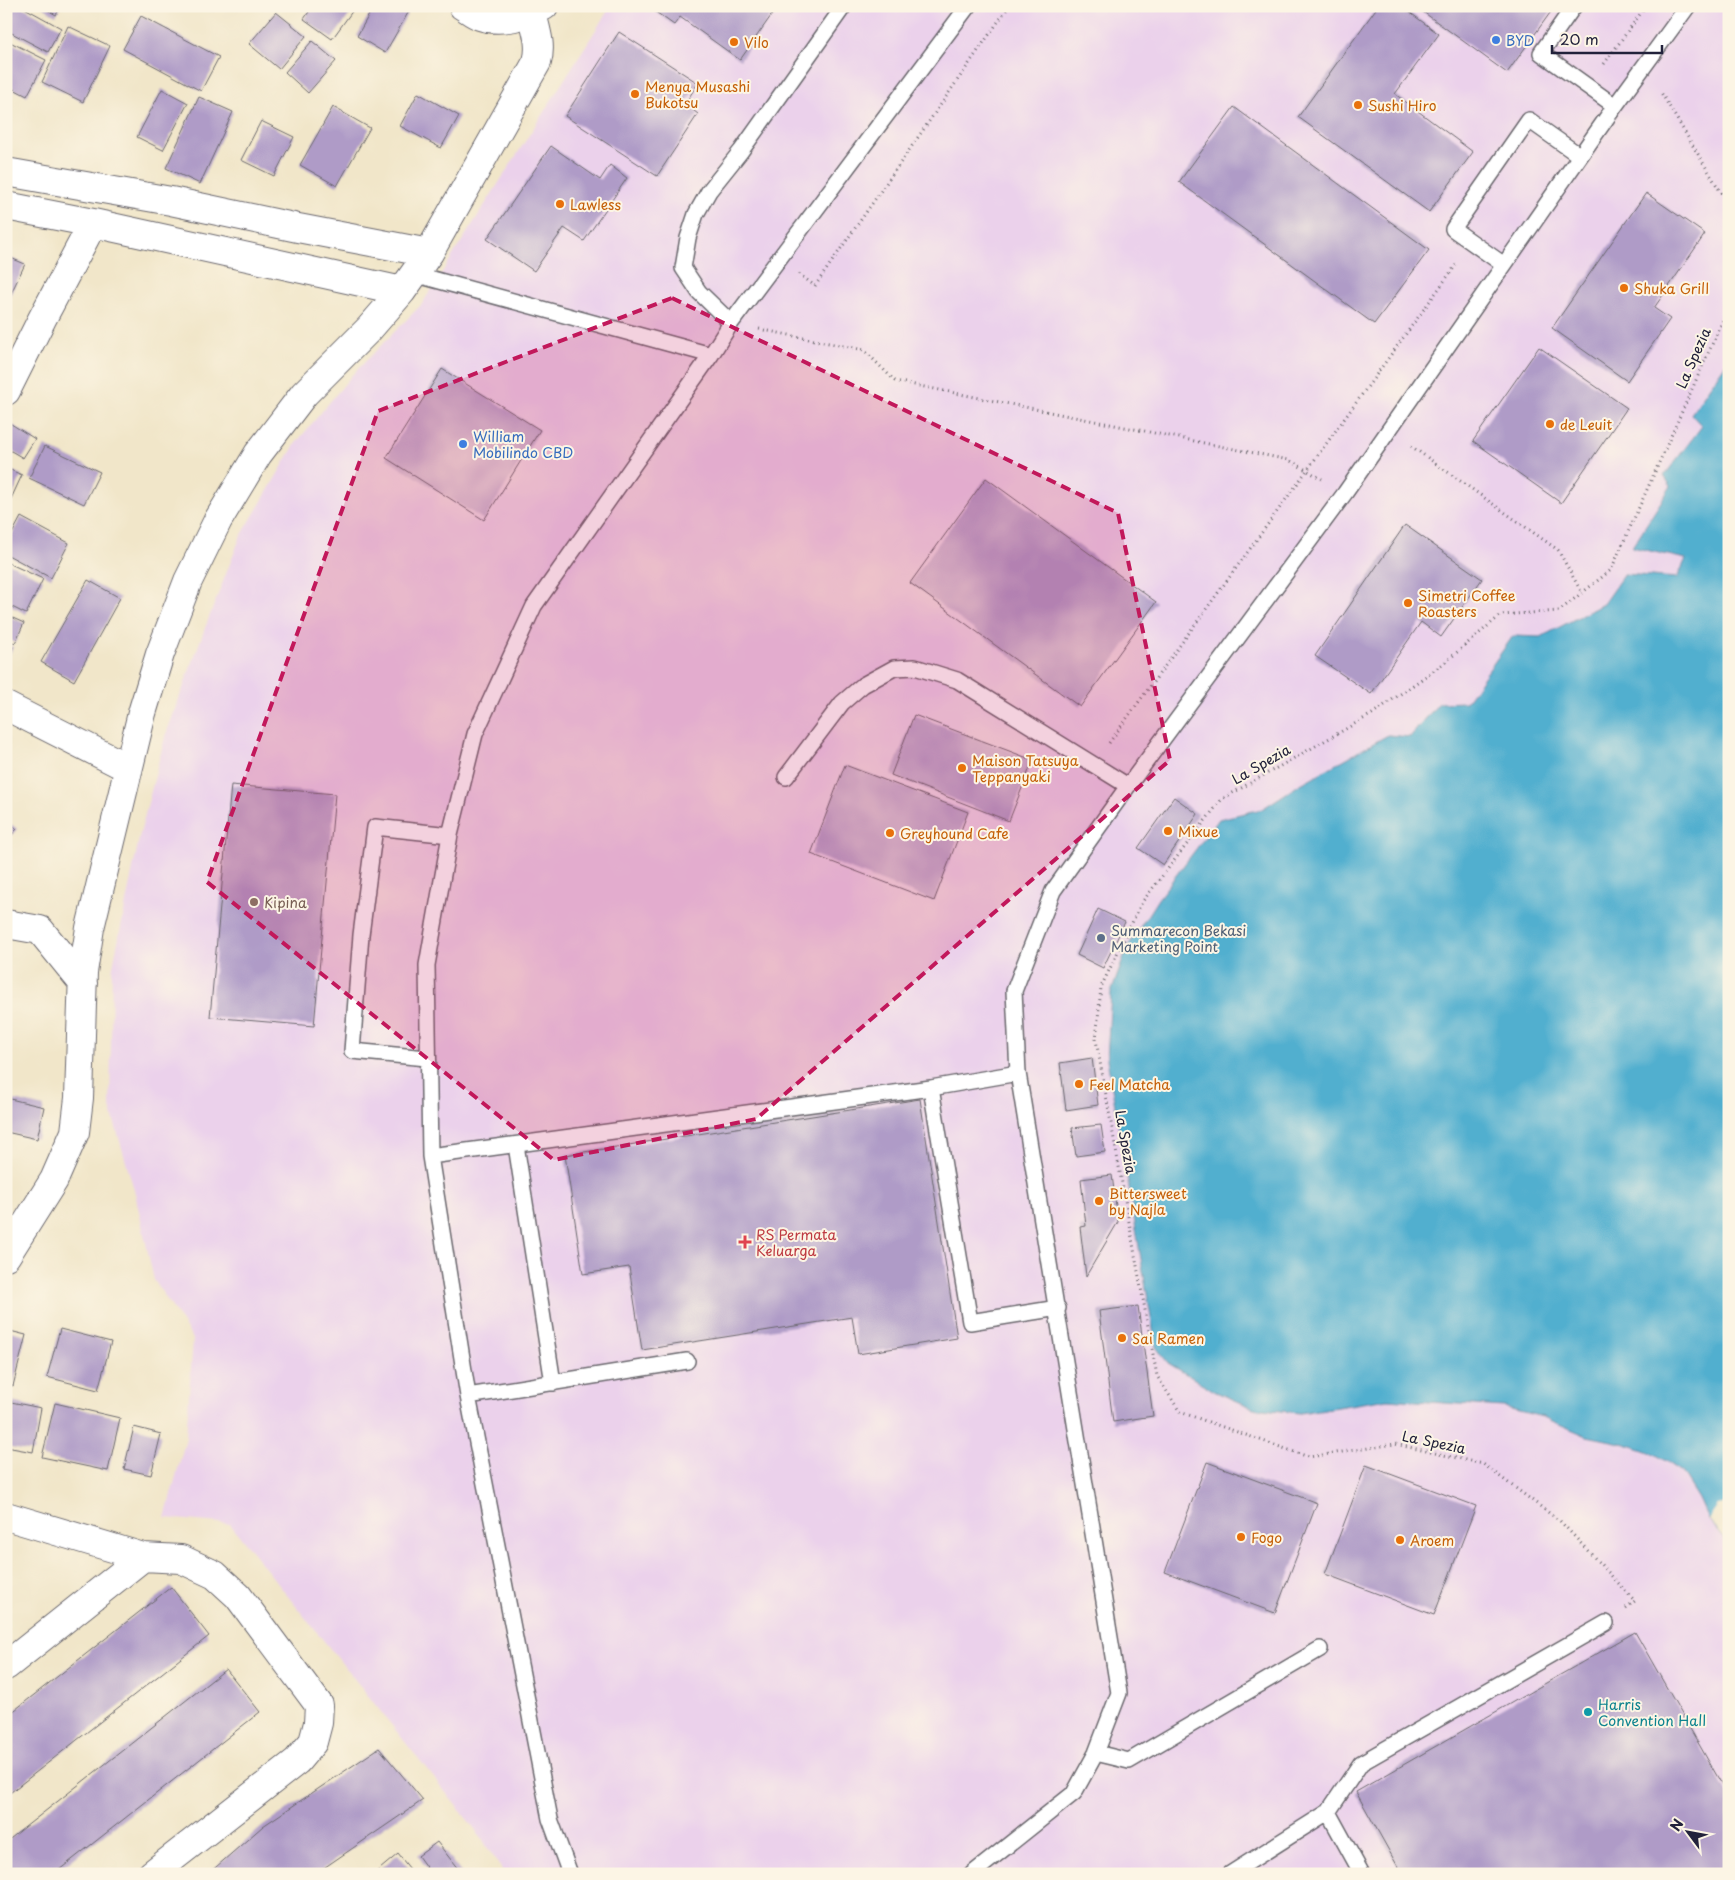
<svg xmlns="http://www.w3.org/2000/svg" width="1735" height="1880" font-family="'Playpen Sans',sans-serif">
<rect width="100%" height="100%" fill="#fcf5e5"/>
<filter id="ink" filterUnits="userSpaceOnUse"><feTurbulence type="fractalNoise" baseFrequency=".02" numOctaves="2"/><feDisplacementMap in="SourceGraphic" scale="10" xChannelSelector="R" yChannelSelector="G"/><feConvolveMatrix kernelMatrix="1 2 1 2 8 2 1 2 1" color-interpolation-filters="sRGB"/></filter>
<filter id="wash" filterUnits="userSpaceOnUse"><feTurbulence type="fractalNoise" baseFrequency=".0096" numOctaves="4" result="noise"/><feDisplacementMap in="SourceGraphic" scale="20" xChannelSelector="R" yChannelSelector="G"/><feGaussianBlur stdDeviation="1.12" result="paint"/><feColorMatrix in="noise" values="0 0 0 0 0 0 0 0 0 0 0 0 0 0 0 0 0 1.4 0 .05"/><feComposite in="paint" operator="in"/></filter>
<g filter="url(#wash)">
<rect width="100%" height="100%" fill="#f1e6c9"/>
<path fill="#ebd1eb" d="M611 6H1729V1874H505L475 1829 230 1524 165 1518 186 1438 193 1339 154 1280 135 1193 110 1107 112 971 140 834 165 737 205 628 240 538 296 443 352 375 422 304Z"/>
<path fill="#51afcf" stroke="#3a6885" d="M1729 359V1544L1708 1519 1699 1499 1682 1472 1655 1454 1626 1444 1587 1436 1543 1417 1503 1407 1387 1399 1300 1413 1254 1408 1216 1392 1168 1363 1156 1347 1107 1059 1111 993 1128 946 1158 899 1219 819 1262 809 1299 785 1388 735 1410 737 1439 703 1466 702 1513 636 1541 637 1603 604 1624 574 1677 578 1686 559 1632 547 1671 486 1664 476 1702 426 1691 414Z"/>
<path fill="#f1e6c9" d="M1729 1503V1542L1728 1543 1708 1519 1718 1505Z"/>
<g id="blocks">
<path fill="#af9bc7" d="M6 6H21L61 28 48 52 6 30Z
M41 6H61L56 15Z
M313 6H356L332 39 304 19Z
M374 6H412L385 53 357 36Z
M656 6H778L740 60 680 17 674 25 653 10Z
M1378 6H1401L1439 34 1395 94 1473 152 1429 212 1298 117Z
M1415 6H1555L1507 73Z
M276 12 306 36 279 69 249 44Z
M141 16 219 57 201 91 123 49Z
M68 26 110 46 83 102 42 82Z
M619 32 698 83 685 104 698 114 657 176 565 116Z
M6 40 46 60 27 96 6 85Z
M312 41 336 61 308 93 285 72Z
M162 89 188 103 163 150 137 137Z
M418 93 459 116 441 148 400 126Z
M199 97 233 112 200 184 166 168Z
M333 107 370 128 337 186 300 165Z
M1234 107 1429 250 1374 324 1179 182Z
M261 121 294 137 274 176 241 160Z
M551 146 600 180 610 165 627 178 584 241 564 228 534 271 487 239Z
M1646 193 1705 234 1654 308 1670 319 1627 381 1552 328Z
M6 256 25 264 6 304Z
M1539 347 1627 408 1561 503 1473 441Z
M442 369 540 430 484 520 386 458Z
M8 422 35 439 23 458 6 448V425Z
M45 446 100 472 84 504 29 478Z
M6 468 22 475 10 501 6 499Z
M986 478 1156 602 1080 707 910 583Z
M21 517 69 543 51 578 6 554V545Z
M1405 525 1482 579 1441 637 1421 622 1371 694 1315 656Z
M6 562 43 579 26 614 6 604Z
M88 580 120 598 74 681 41 662Z
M6 615 24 623 15 643 6 639Z
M6 644 13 647 6 662Z
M914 715 1033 760 1009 821 891 775Z
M845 765 968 812 934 901 811 854Z
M231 785 335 794 314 1026 210 1017Z
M1174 797 1198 814 1163 865 1138 848Z
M6 820 17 829 6 841Z
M1098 909 1125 922 1103 968 1077 955Z
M1092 1058 1098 1105 1066 1110 1060 1063Z
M6 1098 44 1107 37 1139 6 1132Z
M920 1099 957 1338 858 1354 852 1317 642 1350 629 1267 583 1274 565 1155Z
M1101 1125 1105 1152 1076 1156 1072 1128Z
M1112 1175 1118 1222 1086 1276 1080 1227 1086 1226 1081 1179Z
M1138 1306 1153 1416 1113 1422 1099 1311Z
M60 1329 111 1342 98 1390 47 1377Z
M6 1330 26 1335 13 1386 6 1384Z
M6 1401 41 1408 33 1452 6 1447Z
M55 1403 120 1418 108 1471 42 1457Z
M134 1427 161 1434 151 1475 124 1469Z
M1207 1462 1317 1503 1275 1613 1165 1572Z
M1366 1465 1476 1506 1434 1615 1325 1574Z
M171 1587 209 1636 6 1796V1717Z
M1635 1632 1729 1797V1874H1402L1356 1792Z
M226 1669 260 1712 54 1874H6V1842Z
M379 1748 423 1800 315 1874H208L263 1826Z
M437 1842 462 1874H431L418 1856Z
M398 1854 414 1874H374Z"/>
</g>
</g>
<g filter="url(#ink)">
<use href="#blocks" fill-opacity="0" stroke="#6a676d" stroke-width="1"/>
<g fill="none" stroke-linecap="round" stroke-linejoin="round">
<g stroke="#6a676d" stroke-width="18">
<path id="lane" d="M1574 6 1541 53 1615 106
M1504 265 1453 229 1529 120 1580 156
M414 274 711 355
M731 323 699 292 683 268 688 238 696 214 709 191 741 151 844 6
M786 777 842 703 863 685 894 668 915 667 957 680 1128 786
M427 1058 352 1051 361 935 375 827 450 835
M1018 1073 931 1088 970 1322 1058 1308
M516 1145 553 1383
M430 1156 931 1088
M468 1396 687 1361
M1096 1753 1129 1761 1320 1649
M1328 1812 1361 1763 1606 1623
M570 1874 550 1819 468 1396 430 1156 427 965 450 835 475 734 534 606 711 355 731 323 968 6
M972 1874 1074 1793 1096 1753 1119 1693 1018 1073 1014 991 1053 891 1128 786 1345 493 1615 106 1688 6
M1230 1874 1328 1812 1362 1874"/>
</g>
<g stroke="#6a676d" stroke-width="30">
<path id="street" d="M463 6C468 9 474 14 480 16 500 23 526 16 544 6
M6 172 171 201 298 228 429 253
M6 206 93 223 402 291
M6 391 42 319 93 223
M6 706 128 768
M6 924 40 930 83 983
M6 1256 54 1180 75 1132 79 1098 83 972 90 928 142 713 160 654 188 581 218 520 258 454 304 394 369 329 402 291 429 253 537 62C542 45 536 30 532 13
M6 1516 143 1557 181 1559 215 1575 238 1596 319 1705 318 1723 313 1742 297 1761 152 1874
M6 1666 143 1557"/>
</g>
<path stroke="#6a676d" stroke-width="3" stroke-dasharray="1 4" stroke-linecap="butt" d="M1604 64 1646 6
M799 274 815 286 1009 6
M759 329 864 350 895 381 1289 460 1322 479
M1411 446 1558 550 1582 593
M1109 743 1456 265
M1626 1608 1635 1601 1560 1521 1483 1464 1395 1444 1309 1457 1180 1412 1157 1376 1096 1040 1101 987 1142 902 1222 799 1372 714 1443 664 1501 615 1559 611 1611 570 1727 311 1725 199 1660 91"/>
<use href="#lane" stroke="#fff" stroke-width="15"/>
<use href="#street" stroke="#fff" stroke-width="28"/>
</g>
</g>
<path fill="#c2185b" fill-opacity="0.2" stroke="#c2185b" stroke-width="4" stroke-dasharray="10 6" stroke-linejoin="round" d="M672 298 1118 513 1170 760 756 1119 554 1160 207 882 378 411Z"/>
<g fill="#3f7fe0" stroke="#fcf5e5" stroke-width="2">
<circle cx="1496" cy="40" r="5"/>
<circle cx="463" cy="444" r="5"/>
</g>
<g fill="#e8710a" stroke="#fcf5e5" stroke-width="2">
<circle cx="734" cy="42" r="5"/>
<circle cx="635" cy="94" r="5"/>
<circle cx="1358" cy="105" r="5"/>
<circle cx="560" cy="204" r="5"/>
<circle cx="1624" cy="288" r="5"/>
<circle cx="1550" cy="424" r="5"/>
<circle cx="1408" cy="603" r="5"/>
<circle cx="962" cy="768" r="5"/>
<circle cx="1168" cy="831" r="5"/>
<circle cx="890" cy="833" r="5"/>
<circle cx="1079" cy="1084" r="5"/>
<circle cx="1099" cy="1201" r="5"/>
<circle cx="1122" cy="1338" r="5"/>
<circle cx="1241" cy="1537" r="5"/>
<circle cx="1400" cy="1540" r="5"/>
</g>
<circle fill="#8d6e63" stroke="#fcf5e5" stroke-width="2" cx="254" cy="902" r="5"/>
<circle fill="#5c6f8a" stroke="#fcf5e5" stroke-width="2" cx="1101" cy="938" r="5"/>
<path fill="#e0444e" stroke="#fcf5e5" stroke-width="2" d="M742.5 1234.5h5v5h5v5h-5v5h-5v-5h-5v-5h5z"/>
<circle fill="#0f9aa8" stroke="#fcf5e5" stroke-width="2" cx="1588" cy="1712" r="5"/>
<g text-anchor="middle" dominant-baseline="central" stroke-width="4" stroke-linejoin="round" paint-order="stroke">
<g font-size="14" fill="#366cbe" stroke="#fcf5e5" text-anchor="start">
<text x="1506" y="40">BYD</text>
<text x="473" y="436">William<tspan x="473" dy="16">Mobilindo CBD</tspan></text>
</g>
<g font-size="14" fill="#c56008" stroke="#fcf5e5" text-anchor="start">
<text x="744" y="42">Vilo</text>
<text x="645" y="86">Menya Musashi<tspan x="645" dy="16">Bukotsu</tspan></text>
<text x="1368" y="105">Sushi Hiro</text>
<text x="570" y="204">Lawless</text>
<text x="1634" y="288">Shuka Grill</text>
<text x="1560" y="424">de Leuit</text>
<text x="1418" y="595">Simetri Coffee<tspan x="1418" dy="16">Roasters</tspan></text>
<text x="972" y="760">Maison Tatsuya<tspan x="972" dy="16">Teppanyaki</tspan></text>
<text x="1178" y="831">Mixue</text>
<text x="900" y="833">Greyhound Cafe</text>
<text x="1089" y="1084">Feel Matcha</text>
<text x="1109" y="1193">Bittersweet<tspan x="1109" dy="16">by Najla</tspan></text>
<text x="1132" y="1338">Sai Ramen</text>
<text x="1251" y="1537">Fogo</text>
<text x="1410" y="1540">Aroem</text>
</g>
<g font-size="14" fill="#22223b" stroke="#fcf5e5">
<text transform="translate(1693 358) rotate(-66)">La Spezia</text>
<text transform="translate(1261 764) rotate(-30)">La Spezia</text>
<text transform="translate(1126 1142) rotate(80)">La Spezia</text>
<text transform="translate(1434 1442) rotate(12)">La Spezia</text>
</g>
<g font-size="14" fill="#785e54" stroke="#fcf5e5" text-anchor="start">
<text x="264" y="902">Kipina</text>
</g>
<g font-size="14" fill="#4e5e75" stroke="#fcf5e5" text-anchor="start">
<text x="1111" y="930">Summarecon Bekasi<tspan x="1111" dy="16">Marketing Point</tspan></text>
</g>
<g font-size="14" fill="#be3a42" stroke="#fcf5e5" text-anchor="start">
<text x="756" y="1234">RS Permata<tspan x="756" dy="16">Keluarga</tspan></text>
</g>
<g font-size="14" fill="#0d838f" stroke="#fcf5e5" text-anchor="start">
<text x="1598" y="1704">Harris<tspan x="1598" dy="16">Convention Hall</tspan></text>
</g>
</g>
<rect width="1735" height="1880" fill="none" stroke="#fcf5e5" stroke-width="25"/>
<g transform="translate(1688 1832) rotate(302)" stroke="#fcf5e5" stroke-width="4" paint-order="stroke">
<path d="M0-4L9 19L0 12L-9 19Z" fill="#22223b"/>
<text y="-8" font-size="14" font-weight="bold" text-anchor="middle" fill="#22223b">N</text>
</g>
<path d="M1552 45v8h110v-8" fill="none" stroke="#22223b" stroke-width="2.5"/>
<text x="1560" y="45" font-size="15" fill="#22223b" stroke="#fcf5e5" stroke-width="4" paint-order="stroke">20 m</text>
</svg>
